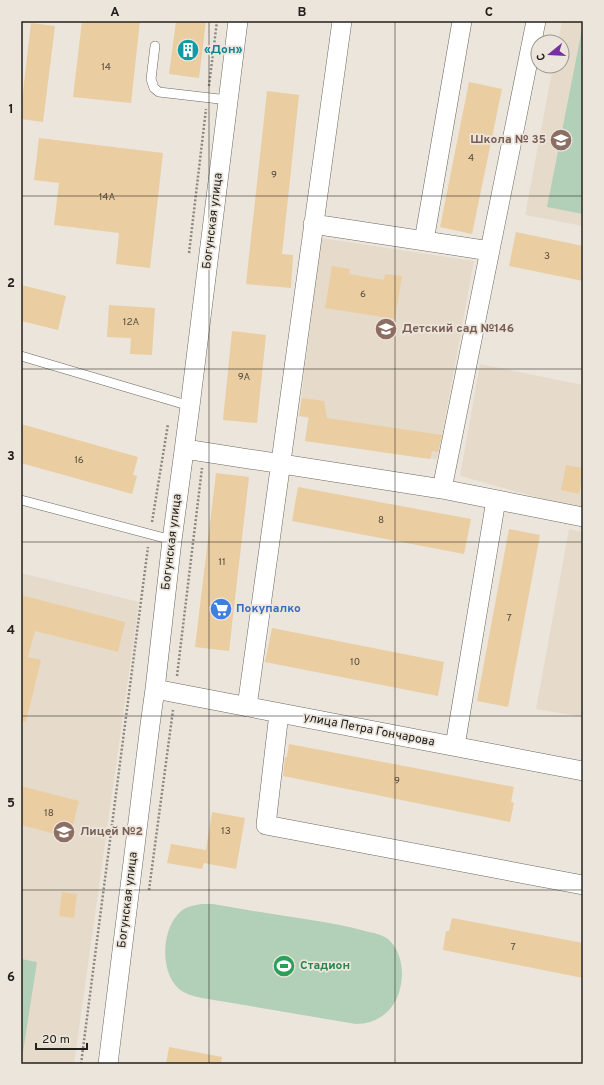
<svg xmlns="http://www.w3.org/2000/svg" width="604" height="1085" font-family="Overpass,sans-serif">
<rect width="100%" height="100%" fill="#ece5db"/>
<path fill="#e6dbca" d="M562 21H583V226L525 215 553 66H562V42H558Z
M321 238 474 261 439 452 436 459H430L305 441 308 418 299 416Z
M480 364 583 385V510L460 476Z
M569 529 583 532V717L536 709Z
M21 573 139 602 74 1064H36L21 1061Z"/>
<path fill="#b2cfb8" d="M583 24V214L547 207Z
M202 904H213C246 910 278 915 311 920 330 923 347 926 365 931 373 933 381 934 388 939 404 953 405 980 397 998 389 1015 374 1024 356 1024L202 998C193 996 184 994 177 987 159 969 162 923 184 909 189 906 196 905 202 904Z
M21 959 37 962 23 1052H21Z"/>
<path fill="#eacda1" d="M82 21H140L131 103 73 97Z
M176 21H206L199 78 169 74Z
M31 23 55 26 43 122 21 119V109Z
M469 82 502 89 472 234 440 227Z
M267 91 299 95 282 254 293 255 291 288 246 284Z
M39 138 163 153 150 268 116 264 119 233 54 225 59 183 34 180Z
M516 232 583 246V281L509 266Z
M332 266 350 269 349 274 384 280 385 274 402 276 395 319 325 308Z
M21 285 66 296 58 330 21 321Z
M109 305 155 308 152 355 130 354 131 338 107 337Z
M232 331 266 335 257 423 223 420Z
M302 398 324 401 327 418 442 435 438 452 432 451 430 459 305 441 309 417 299 416Z
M21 424 138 457 133 475 137 476 132 494 21 463Z
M566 465 583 468V476L579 494 561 490Z
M216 473 249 477 229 651 195 647Z
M298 487 471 519 464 554 292 521Z
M509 529 540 535 508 707 477 701Z
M21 595 125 622 118 652 35 631 28 657 41 660 26 722 21 721Z
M272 628 444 662 438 696 265 662Z
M289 744 514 787 511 802 514 803 510 822 283 776 285 757H287Z
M21 786 79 801 70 838 21 825Z
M212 812 245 818 236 869 204 863 202 869 167 863 171 844 206 850Z
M62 892 77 894 74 918 59 916Z
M452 918 583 943V978L443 950 446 931H449Z
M169 1047 222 1057 221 1064H166Z"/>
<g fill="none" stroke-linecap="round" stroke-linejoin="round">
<g stroke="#6d675e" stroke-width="10">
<path id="lane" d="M155 46 151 79 154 88 159 92 228 100
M21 356 190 406
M21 500 172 540"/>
</g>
<g stroke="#6d675e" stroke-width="20">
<path id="street" d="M313 224 490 251
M424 241 462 21
M185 449 442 489 583 517
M442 489 536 21
M155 689 583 771
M247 707 342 21
M279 713 266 825 583 885
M455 746 496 500
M108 1064 150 725 155 689 172 540 190 406 238 21"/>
</g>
<path stroke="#8b867f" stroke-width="2.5" stroke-dasharray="2 2" stroke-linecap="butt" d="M209 86 217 21
M189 253 206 109
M152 522 168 424
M177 676 202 468
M149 890 173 710
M81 1064 148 547"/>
<use href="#lane" stroke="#fff" stroke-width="9"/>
<use href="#street" stroke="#fff" stroke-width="19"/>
</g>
<path fill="none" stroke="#22201c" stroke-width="1" stroke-opacity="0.55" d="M209 21V1064M395 21V1064M21 196H583M21 369H583M21 542H583M21 716H583M21 890H583"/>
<defs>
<g id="building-disc" transform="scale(1.15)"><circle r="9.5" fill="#0f9aa8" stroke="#ece5db"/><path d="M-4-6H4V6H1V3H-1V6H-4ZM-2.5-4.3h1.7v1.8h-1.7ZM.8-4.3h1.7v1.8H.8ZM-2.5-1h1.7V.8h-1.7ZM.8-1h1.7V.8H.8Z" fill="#fff"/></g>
<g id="school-disc" transform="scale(1.15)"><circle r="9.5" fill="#8d6e63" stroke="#ece5db"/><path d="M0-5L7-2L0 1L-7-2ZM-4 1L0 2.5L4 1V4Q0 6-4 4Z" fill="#fff"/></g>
<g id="supermarket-disc" transform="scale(1.15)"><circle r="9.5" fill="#3f7fe0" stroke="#ece5db"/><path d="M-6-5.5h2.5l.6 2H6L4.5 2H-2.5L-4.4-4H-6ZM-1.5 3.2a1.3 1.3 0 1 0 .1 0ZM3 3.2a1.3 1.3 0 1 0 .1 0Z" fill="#fff"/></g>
<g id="stadium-disc" transform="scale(1.15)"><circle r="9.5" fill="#2e9e5b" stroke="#ece5db"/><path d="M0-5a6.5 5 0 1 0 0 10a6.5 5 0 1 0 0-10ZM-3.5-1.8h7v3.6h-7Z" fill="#fff"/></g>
</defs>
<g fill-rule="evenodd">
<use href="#building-disc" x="188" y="50"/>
<use href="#school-disc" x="561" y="140"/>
<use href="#school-disc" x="386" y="329"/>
<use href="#supermarket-disc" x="221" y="609"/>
<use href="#school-disc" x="64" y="832"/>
<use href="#stadium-disc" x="284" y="966"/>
</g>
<g text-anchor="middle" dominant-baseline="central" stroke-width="3.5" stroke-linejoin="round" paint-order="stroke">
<g font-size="10" fill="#544b3d">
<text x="106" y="67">14</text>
<text x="471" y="158">4</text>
<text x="274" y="175">9</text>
<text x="107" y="197">14А</text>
<text x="547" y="256">3</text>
<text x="363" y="294">6</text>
<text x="131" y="322">12А</text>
<text x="244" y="377">9А</text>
<text x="79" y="460">16</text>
<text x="381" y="520">8</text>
<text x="222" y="562">11</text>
<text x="509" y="618">7</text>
<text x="355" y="662">10</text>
<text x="397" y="781">9</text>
<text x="49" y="813">18</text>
<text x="226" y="831">13</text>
<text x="513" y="947">7</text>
</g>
<g font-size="12" font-weight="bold" fill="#0d838f" stroke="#ece5db" text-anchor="start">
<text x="204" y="50">«Дон»</text>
</g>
<g font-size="12" font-weight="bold" fill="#785e54" stroke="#ece5db" text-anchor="start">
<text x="546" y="140" text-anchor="end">Школа № 35</text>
<text x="402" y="329">Детский сад №146</text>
<text x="80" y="832">Лицей №2</text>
</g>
<g font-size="12" fill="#22201c" stroke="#ece5db">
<text transform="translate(213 221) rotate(-83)">Богунская улица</text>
<text transform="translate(172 542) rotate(-83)">Богунская улица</text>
<text transform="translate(369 730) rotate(11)">улица Петра Гончарова</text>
<text transform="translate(128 900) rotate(-83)">Богунская улица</text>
</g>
<g font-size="12" font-weight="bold" fill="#366cbe" stroke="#ece5db" text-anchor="start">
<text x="236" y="609">Покупалко</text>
</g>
<g font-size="12" font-weight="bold" fill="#27864d" stroke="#ece5db" text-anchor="start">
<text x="300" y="966">Стадион</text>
</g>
</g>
<rect width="604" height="1085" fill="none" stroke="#ece5db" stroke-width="44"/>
<g transform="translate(550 54) rotate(252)"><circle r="19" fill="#ece5db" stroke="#9b968f"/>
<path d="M0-3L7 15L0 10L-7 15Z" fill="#7430a4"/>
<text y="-6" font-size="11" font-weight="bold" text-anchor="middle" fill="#22201c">С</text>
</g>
<path d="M36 1043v6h51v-6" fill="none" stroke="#22201c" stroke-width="2"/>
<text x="42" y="1043" font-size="12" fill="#22201c" stroke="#ece5db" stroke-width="3" paint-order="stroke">20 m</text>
<rect x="22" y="22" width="560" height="1041" fill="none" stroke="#22201c" stroke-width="1.5"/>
<g font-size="13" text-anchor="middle" font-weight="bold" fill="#22201c">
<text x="115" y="16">A</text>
<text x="302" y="16">B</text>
<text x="489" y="16">C</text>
<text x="11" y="113">1</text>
<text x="11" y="287">2</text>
<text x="11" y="460">3</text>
<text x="11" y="634">4</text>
<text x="11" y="807">5</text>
<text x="11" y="981">6</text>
</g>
</svg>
